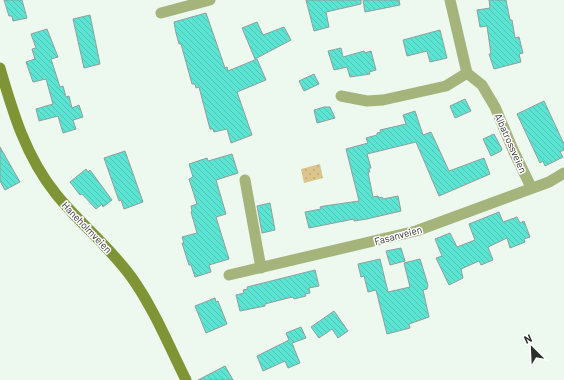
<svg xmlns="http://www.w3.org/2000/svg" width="564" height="380" font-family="Barlow,sans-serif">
<defs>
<pattern id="park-dots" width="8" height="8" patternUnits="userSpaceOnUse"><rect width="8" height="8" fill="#dcc58a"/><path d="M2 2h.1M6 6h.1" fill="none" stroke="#bdaa77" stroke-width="1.8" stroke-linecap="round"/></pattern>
<pattern id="building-back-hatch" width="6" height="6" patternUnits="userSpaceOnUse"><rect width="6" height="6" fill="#5ce4d3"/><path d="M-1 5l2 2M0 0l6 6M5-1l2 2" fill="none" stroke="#50c4b5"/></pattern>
</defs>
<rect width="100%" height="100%" fill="#edf8ef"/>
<path fill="url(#park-dots)" d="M320 164 323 178 304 183 301 169Z"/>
<path fill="url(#building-back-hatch)" stroke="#909f9c" d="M4 0H22L27 18 13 21 12 16H9Z
M306 0H361V4L326 12 329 27 314 31Z
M363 0H399L400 5 365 12Z
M489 0H506L510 20H512L515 38 519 37 523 53 519 54 521 62 494 69 489 54H491L487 26 480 27 477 10 490 8Z
M206 13 225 68 227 67 228 71 257 59 266 80 237 92 252 135 231 143 227 129 214 132 213 129H210L199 87 196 88 195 84H192L181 44H179L176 33 174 22Z
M90 15 100 64 84 68 73 19Z
M257 22 263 35 284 27 291 40 255 59 242 28Z
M47 29 58 57 51 59 60 87 63 86 66 97 69 96 72 108 79 105 83 117 73 120 76 129 63 133 58 116 39 121 36 109 53 104 46 79 33 82 26 62 35 59 32 49 36 48 31 34Z
M440 30 447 58 430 62 427 51 407 56 403 40Z
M341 48 343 57 364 51 365 53 371 51 376 70 369 72 370 74 350 77 347 67 334 70 328 51Z
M314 74 319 84 304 91 299 81Z
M465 99 471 111 455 118 450 106Z
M544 101 564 144V150L560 152 563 157 545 166 543 161 540 163 517 114Z
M324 107H330L335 118 317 123 314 110Z
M415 111 423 135 431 132 449 171 484 158 490 174 439 196 416 142 367 154 371 168H369L370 172H368L373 197 378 196 379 198 382 197 383 199 398 196 401 211 367 219 354 221V219L309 228 305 212 321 209 320 207 324 206 359 201 346 149 368 143 366 138 377 135V133L381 132 380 130 406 124 403 115Z
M494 134 502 149 501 151 491 156 483 139Z
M0 147 20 182 5 190 0 181Z
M125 151 143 202 124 209 121 200 119 201 104 158Z
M232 154 238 173 216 180 226 214 216 217 229 259 209 265 211 272 195 277 191 265H189L182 243H184L182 237 197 233 191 212 192 211 191 206 197 204 189 179 193 177 189 164 207 158 208 161Z
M86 169 88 172 90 170 112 200 103 207 102 204 96 209 82 194 80 195 70 182Z
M270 203 275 230 262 233 257 206Z
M499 212 503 222 517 217 520 223 524 221 530 237 524 239 525 242 510 248 507 238 488 247 493 260 481 265 479 261 461 269 463 278 449 285 436 258 442 256 435 239 450 233 457 247 475 240 469 224Z
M401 248 405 261 390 265 386 251Z
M380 259 388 292 410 287 404 263 420 259 428 285 427 289 423 290 429 317 409 324 410 328 387 334 376 290 368 292 364 276 361 277 358 264Z
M315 270 319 286 309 288 310 293 305 294 306 296 294 299 293 297 288 298 265 304V306L240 311 236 295 244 293 243 290 248 289 247 287Z
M215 298 216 302 218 301 227 324 206 333 195 306Z
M334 311 348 331 338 338 332 329 319 338 311 327Z
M301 327 306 338 292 343 300 363 288 368 285 361 263 371 257 356 289 340 286 333Z
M225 366 233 380H198Z"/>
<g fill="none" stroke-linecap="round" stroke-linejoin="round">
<path stroke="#a5b47a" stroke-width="11" d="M450 0 467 73 482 85 495 107 514 152 531 187
M161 13 210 0
M341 96 367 101 383 100 446 86 467 73
M245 180 261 268
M229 275 416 231 549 182 564 173"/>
<path stroke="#7f9434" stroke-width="11" d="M0 68C13 113 26 157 56 194 80 224 110 247 132 278 154 309 169 346 186 380"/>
</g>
<g text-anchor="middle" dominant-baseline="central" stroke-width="3" stroke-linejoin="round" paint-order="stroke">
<g font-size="10" fill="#2b2f2b" stroke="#fff">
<text transform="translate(511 143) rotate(66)">Albatrossveien</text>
<text transform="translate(87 227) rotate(46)">Haneholmveien</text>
<text transform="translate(398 235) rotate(-15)">Fasanveien</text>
</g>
</g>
<g transform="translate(532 348) rotate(336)" stroke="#ffffff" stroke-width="3" paint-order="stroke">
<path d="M0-3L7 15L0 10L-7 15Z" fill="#2b2f2b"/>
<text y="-6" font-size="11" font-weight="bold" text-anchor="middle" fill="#2b2f2b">N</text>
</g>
</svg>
